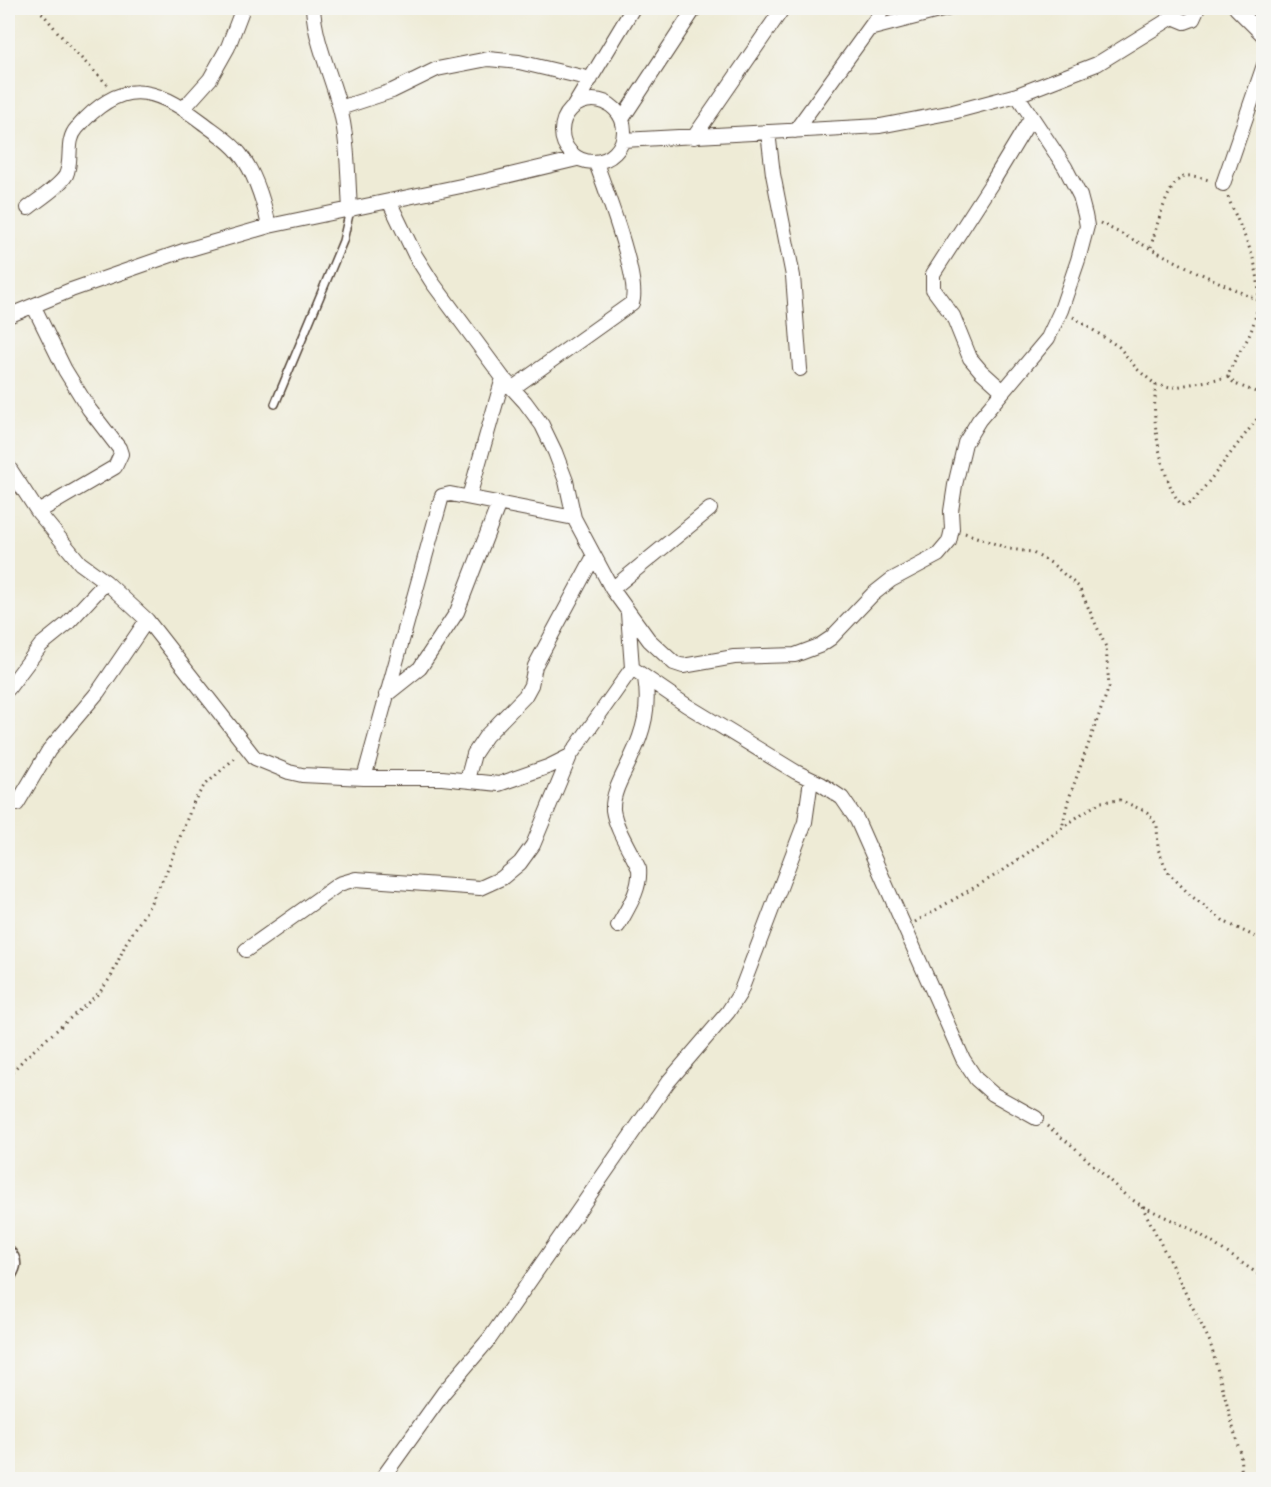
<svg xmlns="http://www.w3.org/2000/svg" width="1271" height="1487" font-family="'IM FELL Double Pica',serif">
<rect width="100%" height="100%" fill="#f6f6f2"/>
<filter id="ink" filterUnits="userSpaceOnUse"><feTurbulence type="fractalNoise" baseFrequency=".0167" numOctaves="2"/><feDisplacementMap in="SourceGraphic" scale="12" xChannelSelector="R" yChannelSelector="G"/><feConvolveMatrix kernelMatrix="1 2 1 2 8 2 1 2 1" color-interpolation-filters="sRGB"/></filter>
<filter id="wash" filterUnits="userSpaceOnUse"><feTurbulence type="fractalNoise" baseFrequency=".008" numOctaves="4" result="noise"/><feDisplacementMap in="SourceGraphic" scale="24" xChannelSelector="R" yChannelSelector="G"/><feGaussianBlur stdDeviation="1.35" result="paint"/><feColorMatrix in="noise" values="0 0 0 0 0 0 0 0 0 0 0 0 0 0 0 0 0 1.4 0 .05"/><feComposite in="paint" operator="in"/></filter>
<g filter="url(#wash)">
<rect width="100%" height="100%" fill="#eeebd6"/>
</g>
<g filter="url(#ink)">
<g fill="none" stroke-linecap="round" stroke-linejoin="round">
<g stroke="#56473a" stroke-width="10">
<path id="service" d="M275 404 343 241 350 210
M8 1248C21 1260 18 1269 8 1282"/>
</g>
<g stroke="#56473a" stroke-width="16">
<path id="minor" d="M313 8C315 41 330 72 339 105 348 136 348 177 350 210
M1170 8 1173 17 1185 22 1193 19 1198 8
M1236 8 1264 36
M869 29 950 8
M562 131a31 31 0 1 1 62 0a31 31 0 1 1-62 0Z
M574 106 633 8
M184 108 210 79 228 47 241 13
M340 108 392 91 437 69 488 59 519 62 591 79
M622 119 695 8
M795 131 884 8
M768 132 773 174 793 276 800 369
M694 137 783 8
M623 140 880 126 953 112 1017 95 1097 64 1173 17
M1223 184 1264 65
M389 201 415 255 432 282 503 378 525 402 542 425 555 452 566 481 574 518 612 589 649 640 674 663 683 666 734 657 795 655 819 646 831 638 872 595 891 580 938 555 949 542 952 529 951 511 955 485 965 443 979 420 1048 338 1061 310 1078 260 1087 226 1085 215 1080 196 1065 167 1017 95
M28 208C38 200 60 186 66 175 73 160 65 141 77 128 121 78 153 85 202 122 215 132 230 141 240 154 255 173 264 203 269 226
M34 307 65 370 89 409 119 448 121 454 115 467 38 512
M8 316 71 290 183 251 269 226 485 181 577 159
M513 388 632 303C641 281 605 188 596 163
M1003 391 981 371 970 358 953 316 933 289V274L993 181 1031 118
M8 466 38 512 80 563 106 582 147 620 255 758 289 772 302 775 364 778H442L499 784 550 766 570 756 632 668 628 613
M469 497 503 378
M612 589 710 509
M632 668 686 705 796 772 821 784 842 798 857 820 963 1059 976 1079 993 1094 1036 1118
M8 689 41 645 67 624 106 582
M386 695 420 668 457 612 499 503
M364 778 442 496 450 494 574 518
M467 780 474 754 486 736 525 696 531 685 535 666 594 556
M17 804 49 750 98 692 147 620
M618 926C627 909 641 890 639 869 631 851 616 830 613 810 612 792 624 774 631 758 644 731 650 707 645 678
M246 950 339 884 356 879 480 888 502 878 520 863 533 845 570 756
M381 1480 444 1392 490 1338 668 1082 728 1012 740 993 805 822 811 780"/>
</g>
<path stroke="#56473a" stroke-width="3" stroke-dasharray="1.5 4.5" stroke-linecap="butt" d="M38 8 71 48 109 86
M1228 197C1247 246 1271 277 1251 331 1245 347 1232 360 1228 377L1235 384 1264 395
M1100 223 1197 272 1260 301
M1151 247C1155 231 1167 186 1181 178 1190 173 1201 178 1209 180
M1073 317 1119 347 1137 369 1156 385 1170 388 1228 377
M1156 385C1155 396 1154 408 1155 419 1156 442 1166 489 1182 505L1192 503 1196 498 1264 410
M965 533 1010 549 1031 552 1051 563 1079 587 1106 647 1109 687 1068 801 1062 828
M915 922 1001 872 1083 813 1101 802 1120 800 1147 812 1157 825 1158 849 1167 871 1190 895 1225 922 1264 941
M8 1076 25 1058 99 993 111 977 126 943 147 910 166 873 194 801 204 786 236 757
M1047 1126 1074 1147 1125 1195 1142 1206 1195 1231 1264 1278
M1142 1206 1210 1342 1240 1453 1242 1480"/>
<use href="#service" stroke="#fff" stroke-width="7"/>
<use href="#minor" stroke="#fff" stroke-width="14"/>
</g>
</g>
<rect width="1271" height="1487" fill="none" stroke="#f6f6f2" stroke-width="30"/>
</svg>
